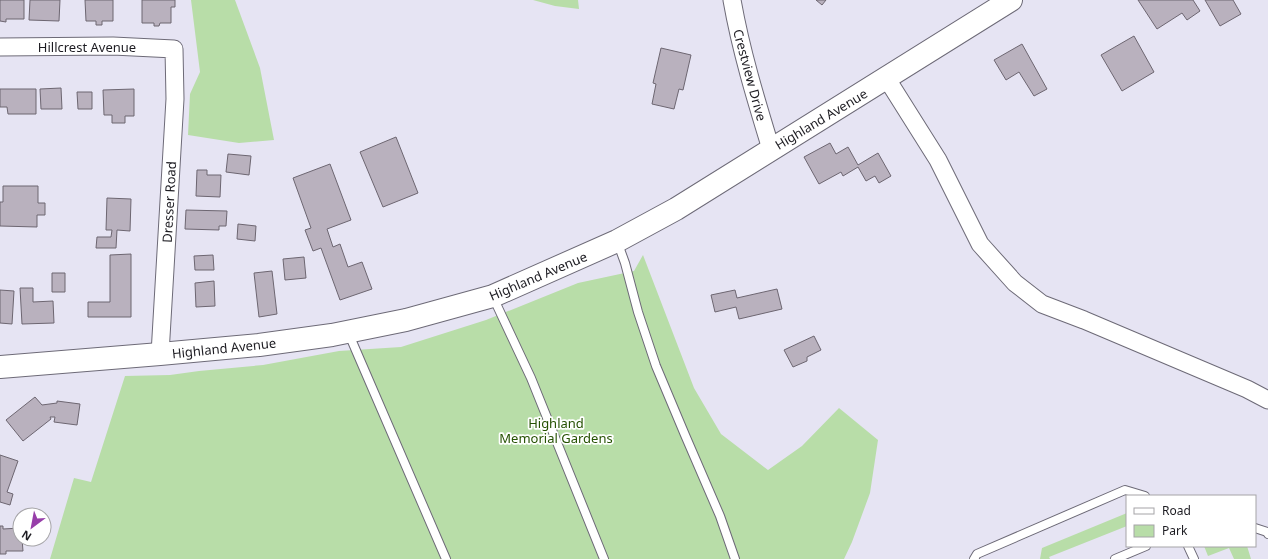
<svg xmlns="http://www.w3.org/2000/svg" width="1268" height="559" font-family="'Noto Sans',sans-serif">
<rect width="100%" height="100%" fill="#e6e4f3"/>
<path fill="#b8dda8" d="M191 0H235L260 68 274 140 239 143 188 135 190 94 200 72Z
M533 0H578L579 9 555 6Z
M643 255 694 388 721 434 768 470 802 446 839 408 878 440 870 493 852 542 844 559H50L74 478 91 482 125 376 170 375 199 371 263 365 339 351 401 347 486 320 578 283 634 271Z
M1127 513V526L1049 557 1050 559H1040L1042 548Z
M1204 546H1247L1251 559H1234L1229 548 1208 556Z"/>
<path fill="#b9b1be" stroke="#6d6671" d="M0 0H24V19H6V22L0 21Z
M30 0H60L59 21 29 20Z
M85 0H113V21H102V25H96V21H86Z
M142 0H175V7H171V23H160L159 26H154V23H142Z
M816 0H826L822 5Z
M1138 0H1193L1200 11 1187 20 1182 13 1157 29Z
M1205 0H1233L1241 14 1220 26Z
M1134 36 1154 72 1122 91 1101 55Z
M1022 44 1047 89 1034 96 1019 72 1006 80 994 60Z
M661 48 691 55 683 90 679 89 674 109 652 104 656 84 653 83Z
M61 88 62 109H41L40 89Z
M0 89H36V114H8L7 107H0Z
M134 89V116H125V123H112V115H104L103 90Z
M77 92H92V109H78Z
M396 137 418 193 383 207 360 152Z
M830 143 836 154 848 147 858 165 878 153 891 176 879 183 875 176 866 181 858 167 843 176 841 172 819 184 804 157Z
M228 154 251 156 249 175 226 172Z
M330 164 351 220 327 229 333 247 340 244 348 267 362 262 372 289 340 300 321 248 313 251 305 230 311 228 293 178Z
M197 170H207V175H221L220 197 196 196Z
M3 186H38V203H45V215H37V227L0 226V202H3Z
M107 198 131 199 130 231 117 230 116 248H96L97 237H111L112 230H106Z
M186 210 227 211 226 226H219V230L185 229Z
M238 224 256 226 255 241 237 239Z
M131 254V317H88V302H110V255Z
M213 255 214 270H195L194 256Z
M304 257 306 278 285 280 283 259Z
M272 271 277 314 259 317 254 273Z
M52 273H65V292H52Z
M214 281 215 306 196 307 195 283Z
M20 288H33V302L53 301 54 323 22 324Z
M777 289 782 309 739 319 736 307 715 312 711 295 735 290 737 298Z
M0 290 14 291 12 324 0 323Z
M814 336 821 350 807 357V361L793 367 784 350Z
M35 397 42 405 57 403V401L80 404 77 425 54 422 55 417H50L51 419 23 441 6 420Z
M0 455 18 461 7 492 13 494 10 505 0 502Z
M0 526H3V529L20 528V539H22L23 551H6V554H0Z"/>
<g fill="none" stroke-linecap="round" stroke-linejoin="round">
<g stroke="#6d6a77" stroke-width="10">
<path id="lane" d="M617 241 625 263 638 312 656 366 685 435 720 516 735 559
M493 297 531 378 604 559
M348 332 446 559
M1255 528 1267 532 1268 534
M1188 546 1194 559
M974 559 977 554 1125 490 1145 496
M1115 559 1146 546"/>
</g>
<g stroke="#6d6a77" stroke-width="19">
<path id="street" d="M732 0C741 51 756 100 771 149
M0 47 113 46 174 49 175 99 160 354
M887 79 938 160 980 244 1015 283 1042 304 1084 320 1247 389 1268 400"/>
</g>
<g stroke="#6d6a77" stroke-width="24">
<path id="secondary" d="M0 367 160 354 259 345 332 335 406 320 493 296 617 241 676 209 1011 0"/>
</g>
<use href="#lane" stroke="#fff" stroke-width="8"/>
<use href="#street" stroke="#fff" stroke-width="17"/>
<use href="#secondary" stroke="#fff" stroke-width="22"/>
</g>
<g text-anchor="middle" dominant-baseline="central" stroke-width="3.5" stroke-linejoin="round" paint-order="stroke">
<g font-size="13" fill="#1d1c22" stroke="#fff">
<text x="87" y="47">Hillcrest Avenue</text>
<text transform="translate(750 75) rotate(75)">Crestview Drive</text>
<text transform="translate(821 119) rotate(-31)">Highland Avenue</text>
<text transform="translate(169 202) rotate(-87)">Dresser Road</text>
<text transform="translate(538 276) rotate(-23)">Highland Avenue</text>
<text transform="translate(224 348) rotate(-6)">Highland Avenue</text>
</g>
<g font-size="13" fill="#255102" stroke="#fff">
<text x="556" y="423">Highland<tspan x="556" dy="15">Memorial Gardens</tspan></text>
</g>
</g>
<rect x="1126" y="495" width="130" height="52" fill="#ffffff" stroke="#a5a4a7"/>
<rect x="1134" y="508" width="20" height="6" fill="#ffffff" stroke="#a5a4a7"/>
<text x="1162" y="515" font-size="12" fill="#1d1c22">Road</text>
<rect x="1134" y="525" width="20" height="12" fill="#b8dda8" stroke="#a5a4a7"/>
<text x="1162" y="535" font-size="12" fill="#1d1c22">Park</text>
<g transform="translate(32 527) rotate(212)"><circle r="19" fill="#ffffff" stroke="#a5a4a7"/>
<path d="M0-3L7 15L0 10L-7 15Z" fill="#973ea9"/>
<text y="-6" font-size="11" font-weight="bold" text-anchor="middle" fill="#1d1c22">N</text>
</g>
</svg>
